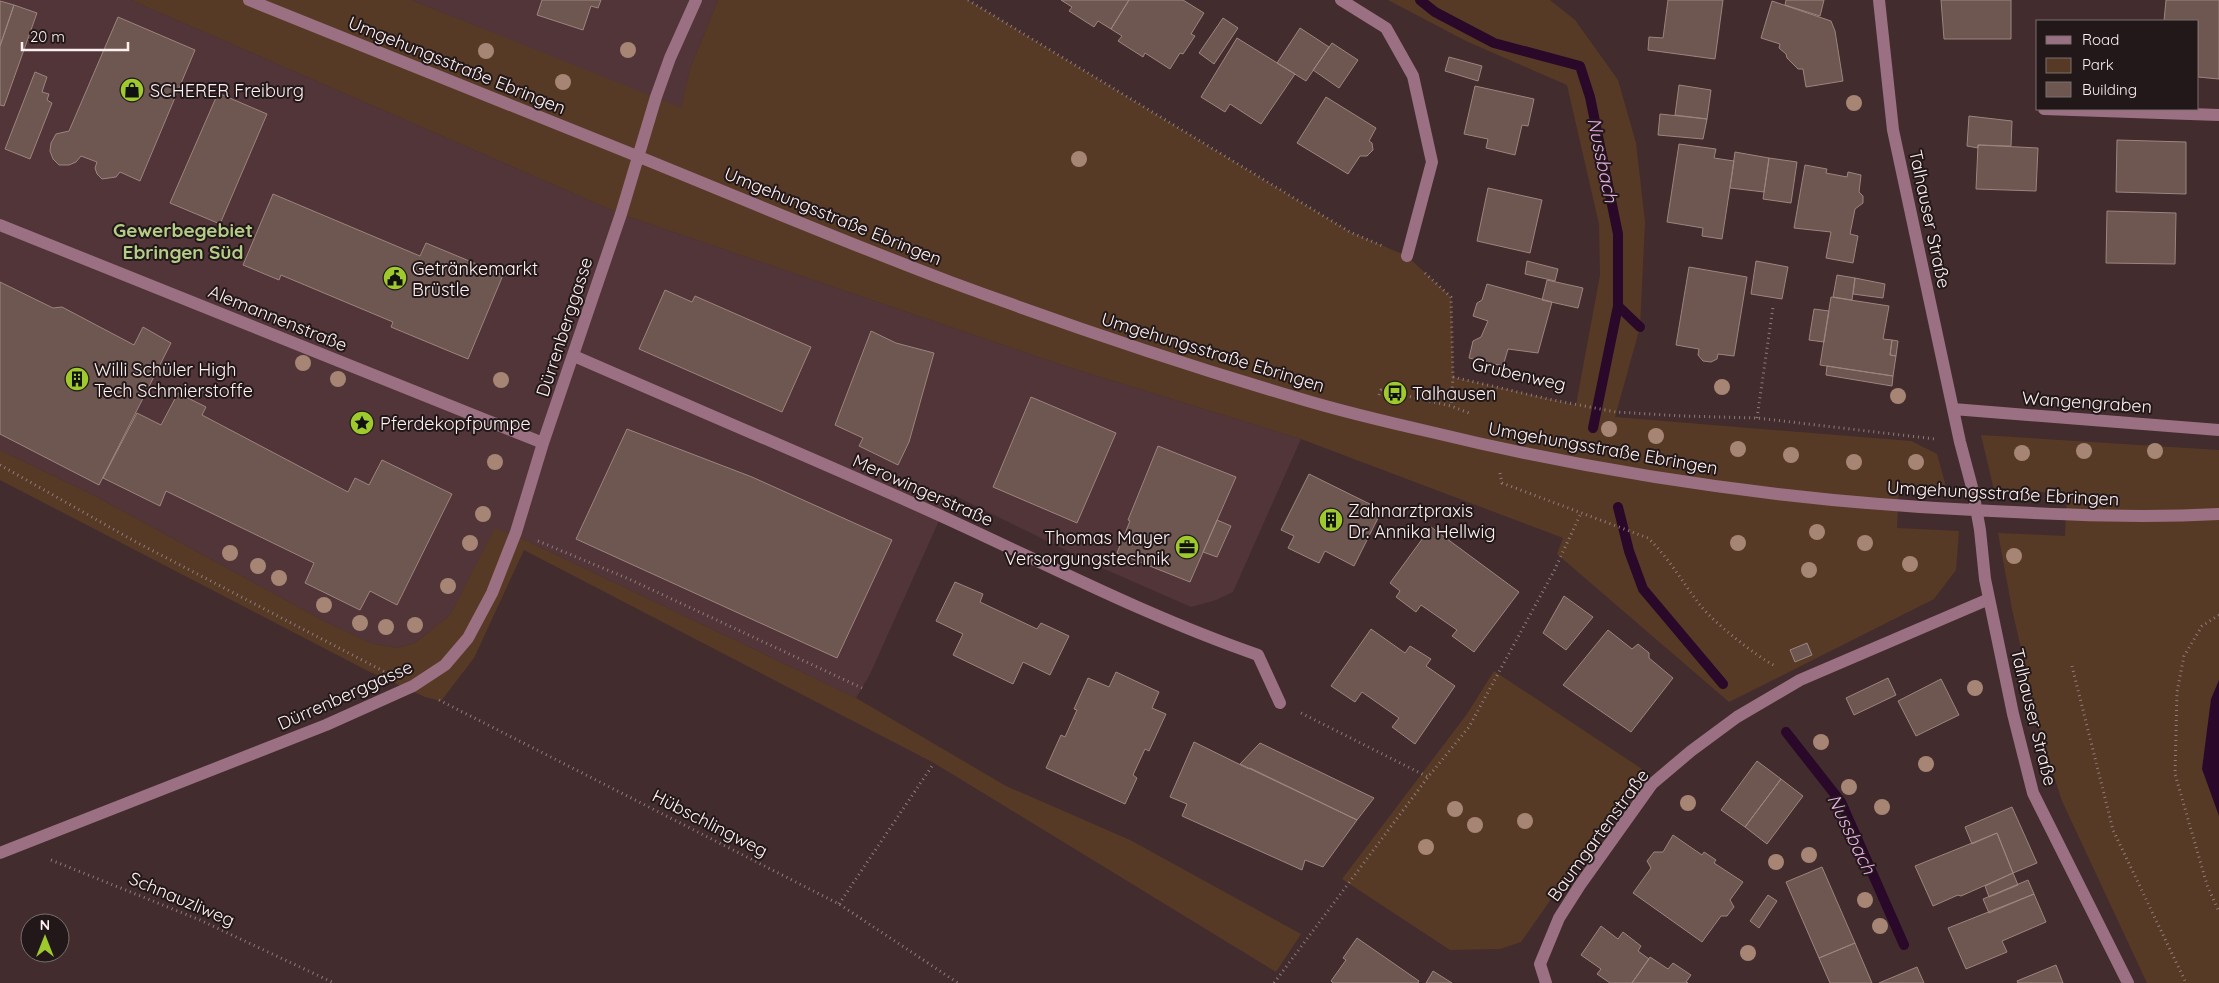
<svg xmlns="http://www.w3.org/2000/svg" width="2219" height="983" font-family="Quicksand,sans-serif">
<rect width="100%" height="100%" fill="#422c2e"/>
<path fill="#523538" d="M0 0H131L621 214 1065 366 1301 439 1233 592 1216 600 1191 607 1100 567 951 494 870 674 856 698 527 541 495 529 450 615 415 643 396 648 370 643 322 620 97 497 0 450Z
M411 0H718L690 69 681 109Z"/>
<path fill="#573a25" d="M131 0H411L681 108 690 69 718 0H968L1350 232 1407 256 1451 297 1453 377 1576 405 1600 275 1599 224 1567 85 1466 41 1388 0H1550L1575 20 1618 80 1636 143 1645 222 1640 327 1615 417 1911 441 1937 454 1946 487 1899 485 1897 528 1959 531 1956 570 1934 599 1729 702 1557 554 1563 538 1301 439 1065 366 621 214Z
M1981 435 2219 450V983H2147L2062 801 2041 736 2012 609 1998 533 2065 536 2067 493 1994 490Z
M0 450 97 497 322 620 370 643 396 648 415 643 450 615 495 528 527 541 856 698 1006 786 1130 840 1301 934 1276 972 934 763 524 550 474 658 441 701 425 697 368 671 0 480Z
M1494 671 1642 769 1521 942 1500 949 1450 950 1342 879 1467 714Z"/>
<path fill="#290829" d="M2219 680V816L2202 769 2211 699Z"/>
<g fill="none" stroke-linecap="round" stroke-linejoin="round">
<path stroke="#290829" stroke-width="10" d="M1420 0 1435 12 1494 43 1580 66 1590 97 1618 234V306L1593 428
M1618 306 1640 327
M1618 507 1629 551 1643 589 1723 684
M1786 732 1841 802 1904 945"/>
</g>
<path fill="#6e5751" stroke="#9d847e" d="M542 0H601L598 8 591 6 583 30 537 15Z
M1061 0H1129L1111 29 1098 21 1094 27 1069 11 1072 7Z
M1129 0H1183L1204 13 1191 34 1195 36 1183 54 1180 53 1170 69 1145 53 1143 57 1118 41 1122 36 1111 29Z
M1668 0H1723L1715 59 1648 50 1649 37 1663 38Z
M1786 0H1824L1820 16 1785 5Z
M1941 0H2011V39H1944Z
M2166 0H2219V79L2198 77V21H2164Z
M0 1 14 5 0 46Z
M1772 1 1831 21 1835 31 1843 81 1806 87 1803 69H1798L1787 58 1786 54 1779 48 1780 44 1761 38Z
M14 5 37 13 4 106 0 105V46Z
M118 17 195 50 140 181 120 172 116 177 102 179 97 174 95 168 97 162 81 156 76 162 69 165H59L53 159 50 151 51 143 56 134 69 131Z
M1223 18 1238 28 1214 64 1199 53Z
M1300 28 1329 47 1306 81 1277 63Z
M1237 38 1295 74 1261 124 1230 104 1225 112 1201 97Z
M1332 43 1358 60 1339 88 1313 70Z
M1449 57 1482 66 1478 81 1445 71Z
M35 72 47 77 42 92 49 94 47 100 52 103 30 159 5 149Z
M1679 85 1711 90 1707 119 1675 115Z
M1475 86 1534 99 1528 126 1522 125 1515 155 1486 148 1488 139 1464 134Z
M218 93 267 114 220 224 170 203Z
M1326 97 1376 128 1369 141 1372 143 1373 150 1367 156H1360L1348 174 1297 143Z
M1660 114 1707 119 1703 139 1658 135Z
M1969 116 2012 121 2011 146 1978 145V148L1967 146Z
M2117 140 2186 142V194L2116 192Z
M1679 144 1716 149 1714 158 1734 161 1722 239 1702 236 1703 228 1667 222Z
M1978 145 2038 148 2036 191 1976 189Z
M1735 152 1769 158 1764 192 1730 188Z
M1769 158 1797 162 1791 203 1763 199Z
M1805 165 1827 169 1826 173 1847 177 1848 172 1861 175 1859 192 1863 196V203L1855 209 1850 234 1858 236 1853 263 1826 258 1831 232 1794 228Z
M1488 188 1542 200 1530 253 1477 241Z
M273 194 420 256 426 243 503 275 468 359 391 327 393 322 281 275 279 280 243 265Z
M2107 211 2176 213 2175 264 2106 263Z
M1527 261 1558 269 1555 281 1525 274Z
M1756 261 1788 267 1782 299 1751 294Z
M1689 267 1747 277 1734 356 1718 354 1717 359 1711 362 1703 361 1698 355 1699 349 1676 345Z
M1837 275 1855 278 1852 300 1833 297Z
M1855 278 1885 284 1883 298 1853 294Z
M1547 280 1583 288 1578 308 1542 300Z
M0 282 53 308 62 307 134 345 143 327 171 343 99 485 0 434Z
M1487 284 1552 302 1538 353 1508 349 1503 366 1469 358 1473 341 1481 337 1488 321 1473 316 1477 303 1482 300Z
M665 290 692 302 695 296 811 347 782 412 639 349Z
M1831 297 1889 306 1883 339 1892 340 1890 355 1896 356 1893 376 1820 365Z
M1814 309 1829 311 1824 342 1809 340Z
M871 331 896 343 934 353 909 442 898 465 859 446 863 438 835 425Z
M1892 340 1898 341 1896 356 1890 355Z
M1827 366 1893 376 1892 386 1826 375Z
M178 393 206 407 202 415 348 492 355 478 369 485 382 460 452 494 397 605 370 591 360 610 305 583 314 563 166 491 160 506 103 478 137 413 161 425Z
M1031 397 1116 433 1077 523 993 487Z
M627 429 752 477 892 540 837 658 576 539Z
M1158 446 1236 477 1190 582 1117 553 1130 521 1128 520Z
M1309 474 1382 510 1354 566 1325 551 1319 563 1288 548 1294 536 1281 530Z
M1217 520 1231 526 1217 557 1203 552Z
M1431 527 1519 592 1474 652 1452 636 1457 630 1421 605 1416 612 1396 597 1400 591 1390 583Z
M955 582 983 594 980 602 1037 629 1041 623 1069 636 1050 675 1023 662 1013 684 953 655 963 634 936 621Z
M1564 596 1593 617 1566 650 1543 633Z
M1371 629 1405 653 1410 646 1431 659 1426 666 1455 686 1415 744 1392 727 1399 718 1362 692 1355 702 1331 686Z
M1608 630 1632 649 1638 644 1649 653V658L1673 678 1631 732 1563 685Z
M1807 643 1812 655 1795 662 1790 650Z
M1116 672 1159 692 1152 708 1166 714 1149 751 1145 749 1133 775 1137 778 1125 804 1046 768 1061 735 1065 737 1077 710 1074 709 1088 678 1109 687Z
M1888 678 1896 695 1854 715 1846 698Z
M1941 679 1959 715 1916 736 1898 701Z
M1194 742 1249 769 1250 768 1357 820 1323 867 1305 860 1302 870 1182 816 1187 804 1170 797Z
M1260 743 1374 798 1357 820 1240 764Z
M1757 761 1781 779 1745 827 1721 810Z
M1781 779 1803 796 1767 844 1745 827Z
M2012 807 2037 863 2013 873 1997 833 1972 844 1965 827Z
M1997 833 2013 873 1961 896 1958 895 1933 906 1915 866Z
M1673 835 1702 855 1704 852 1716 860 1714 863 1743 882 1730 900 1734 907 1727 916H1721L1702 942 1633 893 1651 868 1647 861 1654 852H1663Z
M1822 867 1855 943 1819 958 1786 882Z
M2013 873 2018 885 1989 897 1985 886Z
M2028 880 2034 894 1989 913 1983 899Z
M2034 894 2046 922 2002 941 2007 952 1966 969 1948 928Z
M1768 895 1777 901 1759 928 1750 921Z
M1601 926 1618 939 1623 932 1641 946 1638 951 1649 959 1632 983H1610L1597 974 1601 969 1581 955Z
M1357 938 1419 981 1418 983H1333L1331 981 1346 960 1343 958Z
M1855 943 1872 983H1830L1819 958Z
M1650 957 1668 969 1673 963 1691 975 1686 982 1688 983H1632Z
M2056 965 2063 983H2018L2017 981Z
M1917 967 1924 983H1879Z
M1433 971 1452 983H1426Z"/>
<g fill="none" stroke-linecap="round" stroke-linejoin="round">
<path stroke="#8f7c7d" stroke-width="3" stroke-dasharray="1 4" stroke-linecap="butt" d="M968 0 1350 232 1385 247
M1425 273 1451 297 1453 377 1451 406
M1453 377 1548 399 1616 412 1682 416 1757 418 1935 439
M1379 395 1381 390 1451 406 1469 413
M1757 418 1773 307
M0 465 136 542 385 672
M1500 473 1502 483 1648 538C1669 558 1683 583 1700 605 1715 624 1755 655 1775 666
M538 541 629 579 862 688
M2219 615 2202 626 2184 656 2177 692 2175 774 2207 885 2219 912
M2072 666 2113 830 2186 983
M439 700 839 904 958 983
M1301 713 1428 777
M51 860 200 920 334 983
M839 904 934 763
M1274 983 1428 777 1469 727 1554 571 1581 513"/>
<path stroke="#9b7083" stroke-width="12" d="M249 0C377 51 505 102 632 154 738 197 842 241 948 281 1064 324 1182 364 1301 399 1344 412 1387 422 1431 432 1616 477 1802 503 1992 511 2068 515 2143 518 2219 514
M1341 0 1386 28 1413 76 1432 162 1407 256
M1879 0 1893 130 1960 442 1973 491 1980 530 1985 579 2013 714 2033 793 2128 983
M2044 109 2219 115
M0 225 543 443
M574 356C693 408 812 458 930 511 1039 560 1145 616 1258 655L1280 703
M1953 409 2219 430
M0 853 326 725 413 686 445 665 468 638 492 593 516 532 543 443 621 214 656 97 670 58 696 0
M1546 983 1540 964 1559 918 1580 885 1652 784 1691 751 1737 717 1800 680 1989 599"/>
</g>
<g fill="#a68574">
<circle cx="628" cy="50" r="8"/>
<circle cx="486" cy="51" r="8"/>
<circle cx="563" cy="82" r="8"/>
<circle cx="1854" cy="103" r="8"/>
<circle cx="1079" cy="159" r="8"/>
<circle cx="303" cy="363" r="8"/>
<circle cx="338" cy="379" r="8"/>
<circle cx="501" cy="380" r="8"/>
<circle cx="1722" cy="387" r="8"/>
<circle cx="1898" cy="396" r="8"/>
<circle cx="1609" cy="429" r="8"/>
<circle cx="1656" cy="436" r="8"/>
<circle cx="1738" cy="449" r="8"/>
<circle cx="2084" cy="451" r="8"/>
<circle cx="2155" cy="451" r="8"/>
<circle cx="2022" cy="453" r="8"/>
<circle cx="1791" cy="455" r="8"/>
<circle cx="495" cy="462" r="8"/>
<circle cx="1854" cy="462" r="8"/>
<circle cx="1916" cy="462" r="8"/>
<circle cx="483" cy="514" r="8"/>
<circle cx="1817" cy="532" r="8"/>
<circle cx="470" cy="543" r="8"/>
<circle cx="1738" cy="543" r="8"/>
<circle cx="1865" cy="543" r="8"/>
<circle cx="230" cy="553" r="8"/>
<circle cx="2014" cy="556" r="8"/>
<circle cx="1910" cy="564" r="8"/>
<circle cx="258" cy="566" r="8"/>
<circle cx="1809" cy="570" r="8"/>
<circle cx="279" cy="578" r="8"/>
<circle cx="448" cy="586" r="8"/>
<circle cx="324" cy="605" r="8"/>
<circle cx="360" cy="623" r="8"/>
<circle cx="415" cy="625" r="8"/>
<circle cx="386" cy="627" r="8"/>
<circle cx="1975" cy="688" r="8"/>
<circle cx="1821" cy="742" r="8"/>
<circle cx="1926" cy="764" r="8"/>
<circle cx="1849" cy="787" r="8"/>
<circle cx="1688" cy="803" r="8"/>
<circle cx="1882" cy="807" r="8"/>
<circle cx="1455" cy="809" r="8"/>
<circle cx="1525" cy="821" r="8"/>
<circle cx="1475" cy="825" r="8"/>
<circle cx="1426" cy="847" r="8"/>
<circle cx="1809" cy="855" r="8"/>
<circle cx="1776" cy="862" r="8"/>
<circle cx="1865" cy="900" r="8"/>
<circle cx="1880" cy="926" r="8"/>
<circle cx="1748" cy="953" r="8"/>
</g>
<defs>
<g id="shop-disc" transform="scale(1.25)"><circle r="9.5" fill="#9eca2e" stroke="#221819"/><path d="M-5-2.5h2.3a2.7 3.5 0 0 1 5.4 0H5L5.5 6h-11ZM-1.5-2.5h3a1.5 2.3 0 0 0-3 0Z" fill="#111"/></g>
<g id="civic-disc" transform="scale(1.25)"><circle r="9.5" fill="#9eca2e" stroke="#221819"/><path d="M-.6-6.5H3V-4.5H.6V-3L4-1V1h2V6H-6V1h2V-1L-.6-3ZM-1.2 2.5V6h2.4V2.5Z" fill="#111"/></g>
<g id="building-disc" transform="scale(1.25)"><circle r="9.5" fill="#9eca2e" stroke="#221819"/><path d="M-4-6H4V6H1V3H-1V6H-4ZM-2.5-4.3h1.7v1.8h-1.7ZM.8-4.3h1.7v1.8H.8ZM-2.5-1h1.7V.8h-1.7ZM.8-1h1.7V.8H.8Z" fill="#111"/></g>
<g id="bus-disc" transform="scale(1.25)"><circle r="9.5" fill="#9eca2e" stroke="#221819"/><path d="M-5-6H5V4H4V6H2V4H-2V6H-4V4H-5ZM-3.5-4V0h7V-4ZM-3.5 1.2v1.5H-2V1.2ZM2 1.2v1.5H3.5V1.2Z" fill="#111"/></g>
<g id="sight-disc" transform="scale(1.25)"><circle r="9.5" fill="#9eca2e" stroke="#221819"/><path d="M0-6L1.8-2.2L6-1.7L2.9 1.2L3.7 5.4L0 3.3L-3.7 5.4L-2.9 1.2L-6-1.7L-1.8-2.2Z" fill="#111"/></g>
<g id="office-disc" transform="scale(1.25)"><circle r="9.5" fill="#9eca2e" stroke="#221819"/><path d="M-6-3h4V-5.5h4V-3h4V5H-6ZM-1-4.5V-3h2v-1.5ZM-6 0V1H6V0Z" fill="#111"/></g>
</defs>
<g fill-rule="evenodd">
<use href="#shop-disc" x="132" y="90"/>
<use href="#civic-disc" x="395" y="278"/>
<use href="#building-disc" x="77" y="379"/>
<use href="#bus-disc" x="1395" y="393"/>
<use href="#sight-disc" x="362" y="423"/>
<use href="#building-disc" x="1331" y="520"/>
<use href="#office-disc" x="1187" y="547"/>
</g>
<g text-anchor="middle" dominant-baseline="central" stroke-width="4" stroke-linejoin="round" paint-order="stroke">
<g font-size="18" fill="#fff0f1" stroke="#221819">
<text transform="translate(457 65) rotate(22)">Umgehungsstraße Ebringen</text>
<text transform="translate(833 216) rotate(22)">Umgehungsstraße Ebringen</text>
<text transform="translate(1930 219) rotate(78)">Talhauser Straße</text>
<text transform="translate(278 318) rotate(22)">Alemannenstraße</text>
<text transform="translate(564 327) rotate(-72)">Dürrenberggasse</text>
<text transform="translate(1213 352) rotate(17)">Umgehungsstraße Ebringen</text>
<text transform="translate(1519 374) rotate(13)">Grubenweg</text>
<text transform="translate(2087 402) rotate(4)">Wangengraben</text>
<text transform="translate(1603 448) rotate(10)">Umgehungsstraße Ebringen</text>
<text transform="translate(923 490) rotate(24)">Merowingerstraße</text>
<text transform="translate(2003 493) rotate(3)">Umgehungsstraße Ebringen</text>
<text transform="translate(345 695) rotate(-24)">Dürrenberggasse</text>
<text transform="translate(2034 717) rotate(76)">Talhauser Straße</text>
<text transform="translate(710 823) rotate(27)">Hübschlingweg</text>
<text transform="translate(1598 835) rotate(-54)">Baumgartenstraße</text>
<text transform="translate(182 899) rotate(23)">Schnauzliweg</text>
</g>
<g font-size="18" fill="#fff0f1" stroke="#221819" text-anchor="start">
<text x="150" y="90">SCHERER Freiburg</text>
<text x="412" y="268">Getränkemarkt<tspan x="412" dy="21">Brüstle</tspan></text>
<text x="94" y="369">Willi Schüler High<tspan x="94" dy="21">Tech Schmierstoffe</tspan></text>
<text x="1412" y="393">Talhausen</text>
<text x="380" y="423">Pferdekopfpumpe</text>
<text x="1348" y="510">Zahnarztpraxis<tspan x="1348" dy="21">Dr. Annika Hellwig</tspan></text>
<text x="1170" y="537" text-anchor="end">Thomas Mayer<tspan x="1170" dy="21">Versorgungstechnik</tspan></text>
</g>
<g font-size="19" font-style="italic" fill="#eaace6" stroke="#221819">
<text transform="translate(1603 160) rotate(78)">Nussbach</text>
<text transform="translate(1852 834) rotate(64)">Nussbach</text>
</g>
<g font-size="19" font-weight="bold" fill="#b4ce86" stroke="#221819">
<text x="183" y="230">Gewerbegebiet<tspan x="183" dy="22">Ebringen Süd</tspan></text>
</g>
</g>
<rect x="2036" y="20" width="162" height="90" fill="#221819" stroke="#7a6e6f"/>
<rect x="2046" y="36" width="25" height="8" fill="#9b7083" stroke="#7a6e6f"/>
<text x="2082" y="45" font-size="15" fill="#fff0f1">Road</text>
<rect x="2046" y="58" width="25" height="15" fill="#573a25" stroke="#7a6e6f"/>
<text x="2082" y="70" font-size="15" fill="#fff0f1">Park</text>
<rect x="2046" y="82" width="25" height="15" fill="#6e5751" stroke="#7a6e6f"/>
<text x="2082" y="95" font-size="15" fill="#fff0f1">Building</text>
<g transform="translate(45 938)"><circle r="24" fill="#221819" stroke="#7a6e6f"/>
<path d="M0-4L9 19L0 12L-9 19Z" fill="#9eca2e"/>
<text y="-8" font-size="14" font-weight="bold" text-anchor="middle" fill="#fff0f1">N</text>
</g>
<path d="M22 42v8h106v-8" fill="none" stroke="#fff0f1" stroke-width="2.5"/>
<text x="30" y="42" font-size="15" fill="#fff0f1" stroke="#221819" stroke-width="4" paint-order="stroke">20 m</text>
</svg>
